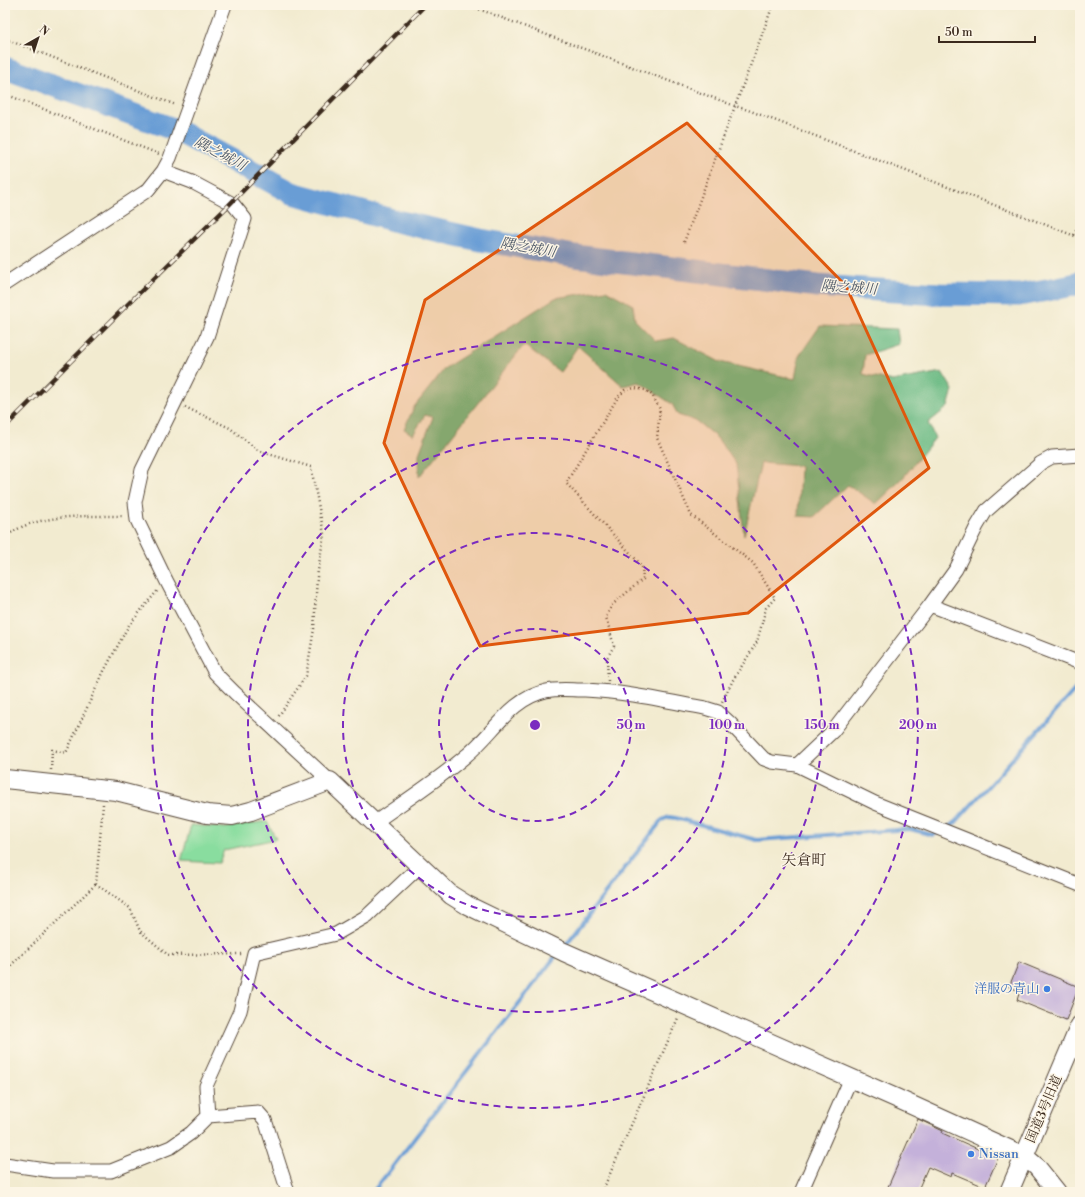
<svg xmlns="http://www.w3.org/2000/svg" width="1085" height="1197" font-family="'Libre Bodoni','Noto Serif JP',serif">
<rect width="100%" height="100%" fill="#fcf5e5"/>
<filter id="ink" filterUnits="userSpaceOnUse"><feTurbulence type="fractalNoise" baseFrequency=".025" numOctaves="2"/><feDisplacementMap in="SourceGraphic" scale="8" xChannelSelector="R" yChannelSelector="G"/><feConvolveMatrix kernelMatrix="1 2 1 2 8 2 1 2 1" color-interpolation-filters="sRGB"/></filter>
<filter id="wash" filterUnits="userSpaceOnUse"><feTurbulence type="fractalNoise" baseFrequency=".012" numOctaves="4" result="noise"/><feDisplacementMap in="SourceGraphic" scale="16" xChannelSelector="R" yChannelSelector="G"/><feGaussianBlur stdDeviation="0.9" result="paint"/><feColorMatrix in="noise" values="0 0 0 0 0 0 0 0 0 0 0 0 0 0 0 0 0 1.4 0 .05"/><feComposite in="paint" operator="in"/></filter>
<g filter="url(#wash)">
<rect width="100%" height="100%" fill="#f2ebd0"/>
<path fill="#89dd9f" stroke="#62845e" d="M267 821 276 839 224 850 219 863 181 861 191 825 225 828Z"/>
<path fill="#6ebc86" stroke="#547352" d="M606 290 633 305 635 320 656 341 674 338 720 362 795 379 799 356 820 326 897 329 899 344 865 355 863 374 892 381 942 372 953 390 948 407 928 423 935 438 902 479 876 504 848 485 814 517 798 516 800 466 761 463 744 535 736 464 717 438 696 421 678 415 672 404 639 382 623 386 578 346 560 372 524 345 419 477V454L433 417 425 415 413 435 404 429 414 407 445 368 555 298Z"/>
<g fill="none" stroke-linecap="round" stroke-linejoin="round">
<path stroke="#699dd5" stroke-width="4" d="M945 829 956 822 1080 684
M564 947 662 820 669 817 676 818 757 840 910 829 933 835 939 832
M373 1192 558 953"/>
<path stroke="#699dd5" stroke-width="23" d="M5 68 176 130 292 193 396 221 480 240 575 256 818 286 939 294 1019 295 1058 288 1077 284 1080 282"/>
</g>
<g id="blocks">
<path fill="#c4b1da" d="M1019 962 1079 987 1066 1020 1017 1000 1020 991 1009 987Z
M918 1119 943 1131 942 1133 998 1158 985 1187 952 1173 951 1177 928 1167 917 1192H893L887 1189Z"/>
</g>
</g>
<g filter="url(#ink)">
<use href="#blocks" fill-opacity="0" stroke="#564739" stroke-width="1"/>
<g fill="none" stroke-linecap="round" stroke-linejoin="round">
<g stroke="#564739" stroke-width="15">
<path id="street" d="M163 171 192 182 233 204 245 219 207 337 142 470 135 502 137 520 166 580 215 673 235 693 330 781
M5 284 148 190 163 171 170 158 225 5
M930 605 1080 663
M797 765 833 731 930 605 956 569 977 526 986 511 1041 463 1052 457 1080 455
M374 823C405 801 438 780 467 755 494 733 510 699 546 691 559 688 572 690 585 690 626 692 666 701 705 708L718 712 729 722 764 759 772 762 797 765 875 803 1080 885
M208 1116 206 1086 240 1011 254 953 336 934 367 916 420 866
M5 1164 53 1171H111L171 1147 191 1133 208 1116 258 1112 265 1120 288 1192
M801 1192 851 1078"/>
</g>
<g stroke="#564739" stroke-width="20">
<path id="secondary" d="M5 779 116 791 207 814 232 816 251 811 330 781 420 866 451 895 467 905 564 952 896 1098 1024 1156 1037 1167 1057 1192
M1009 1192 1080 1025"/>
</g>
<path stroke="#564739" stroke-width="2.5" stroke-dasharray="1 3" stroke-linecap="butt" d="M468 5 735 106 748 110 1080 238
M1070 5 1080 9
M5 39 176 105
M5 94 159 154
M1074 235 1080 222
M684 242 773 5
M185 407 230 428 259 451 311 467 324 534 317 577 314 629 306 676 278 717
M5 538C30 513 91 516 124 516
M608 681 607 658 614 646 606 617 612 605 643 579 642 566 566 483 618 397 625 390 635 388 645 390 652 395 660 409 657 438 691 515 753 563 775 598 766 608 757 642 733 680 722 702
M51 770 52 750 66 753 104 671 129 625 158 590
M103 804 96 884 130 908 140 931 168 955 242 954
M5 971 96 884
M602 1192 678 1018"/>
<use href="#street" stroke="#fff" stroke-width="13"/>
<use href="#secondary" stroke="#fff" stroke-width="18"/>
<g stroke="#3b2a1e" stroke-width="4.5">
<path id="rail" d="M5 427 125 307 226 208 425 5"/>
</g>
<use href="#rail" stroke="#fcf5e5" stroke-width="3" stroke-dasharray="9" stroke-linecap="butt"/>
</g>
</g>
<path fill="#df570d" fill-opacity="0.2" stroke="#df570d" stroke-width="3" stroke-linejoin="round" d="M687 123 846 286 929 468 748 613 480 646 384 443 425 300Z"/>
<g fill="none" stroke="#7b2cbf" stroke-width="2" stroke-dasharray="7 5">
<circle cx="535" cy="725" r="96"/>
<circle cx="535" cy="725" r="192"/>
<circle cx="535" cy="725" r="287"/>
<circle cx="535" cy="725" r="383"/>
</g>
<g fill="#3f7fe0" stroke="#fcf5e5" stroke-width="1.5">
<circle cx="1047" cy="989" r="4"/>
<circle cx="971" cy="1154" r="4"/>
</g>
<g text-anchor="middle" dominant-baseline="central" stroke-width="3" stroke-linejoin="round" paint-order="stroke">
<g font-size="13" fill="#366cbe" stroke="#fcf5e5" text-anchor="end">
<text x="1039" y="989">洋服の青山</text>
<text x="979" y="1154" text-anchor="start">Nissan</text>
</g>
<g font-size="13" fill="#3b2a1e" stroke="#fcf5e5">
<text transform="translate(1044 1109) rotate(-67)">国道3号旧道</text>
</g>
<g font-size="14" font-style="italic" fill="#4d5867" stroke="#fcf5e5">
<text transform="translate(220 154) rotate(28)">隅之城川</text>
<text transform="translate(528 248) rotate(10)">隅之城川</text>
<text transform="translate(849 288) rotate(4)">隅之城川</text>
</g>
<g font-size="15" fill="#3b2a1e" stroke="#fcf5e5">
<text x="804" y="860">矢倉町</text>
</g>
</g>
<circle cx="535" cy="725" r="6" fill="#7b2cbf" stroke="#fcf5e5" stroke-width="2"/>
<g font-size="12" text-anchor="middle" font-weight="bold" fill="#7b2cbf" stroke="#fcf5e5" stroke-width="3" stroke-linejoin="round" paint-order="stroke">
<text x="631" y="729">50 m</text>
<text x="727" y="729">100 m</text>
<text x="822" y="729">150 m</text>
<text x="918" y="729">200 m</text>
</g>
<rect width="1085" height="1197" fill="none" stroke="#fcf5e5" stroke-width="20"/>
<g transform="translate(38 38) rotate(39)" stroke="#fcf5e5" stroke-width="3" paint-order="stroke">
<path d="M0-3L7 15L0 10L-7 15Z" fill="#3b2a1e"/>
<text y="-6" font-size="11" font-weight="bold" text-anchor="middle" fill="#3b2a1e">N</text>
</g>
<path d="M939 36v6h96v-6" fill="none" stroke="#3b2a1e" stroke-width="2"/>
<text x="945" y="36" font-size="12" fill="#3b2a1e" stroke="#fcf5e5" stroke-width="3" paint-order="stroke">50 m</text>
</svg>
